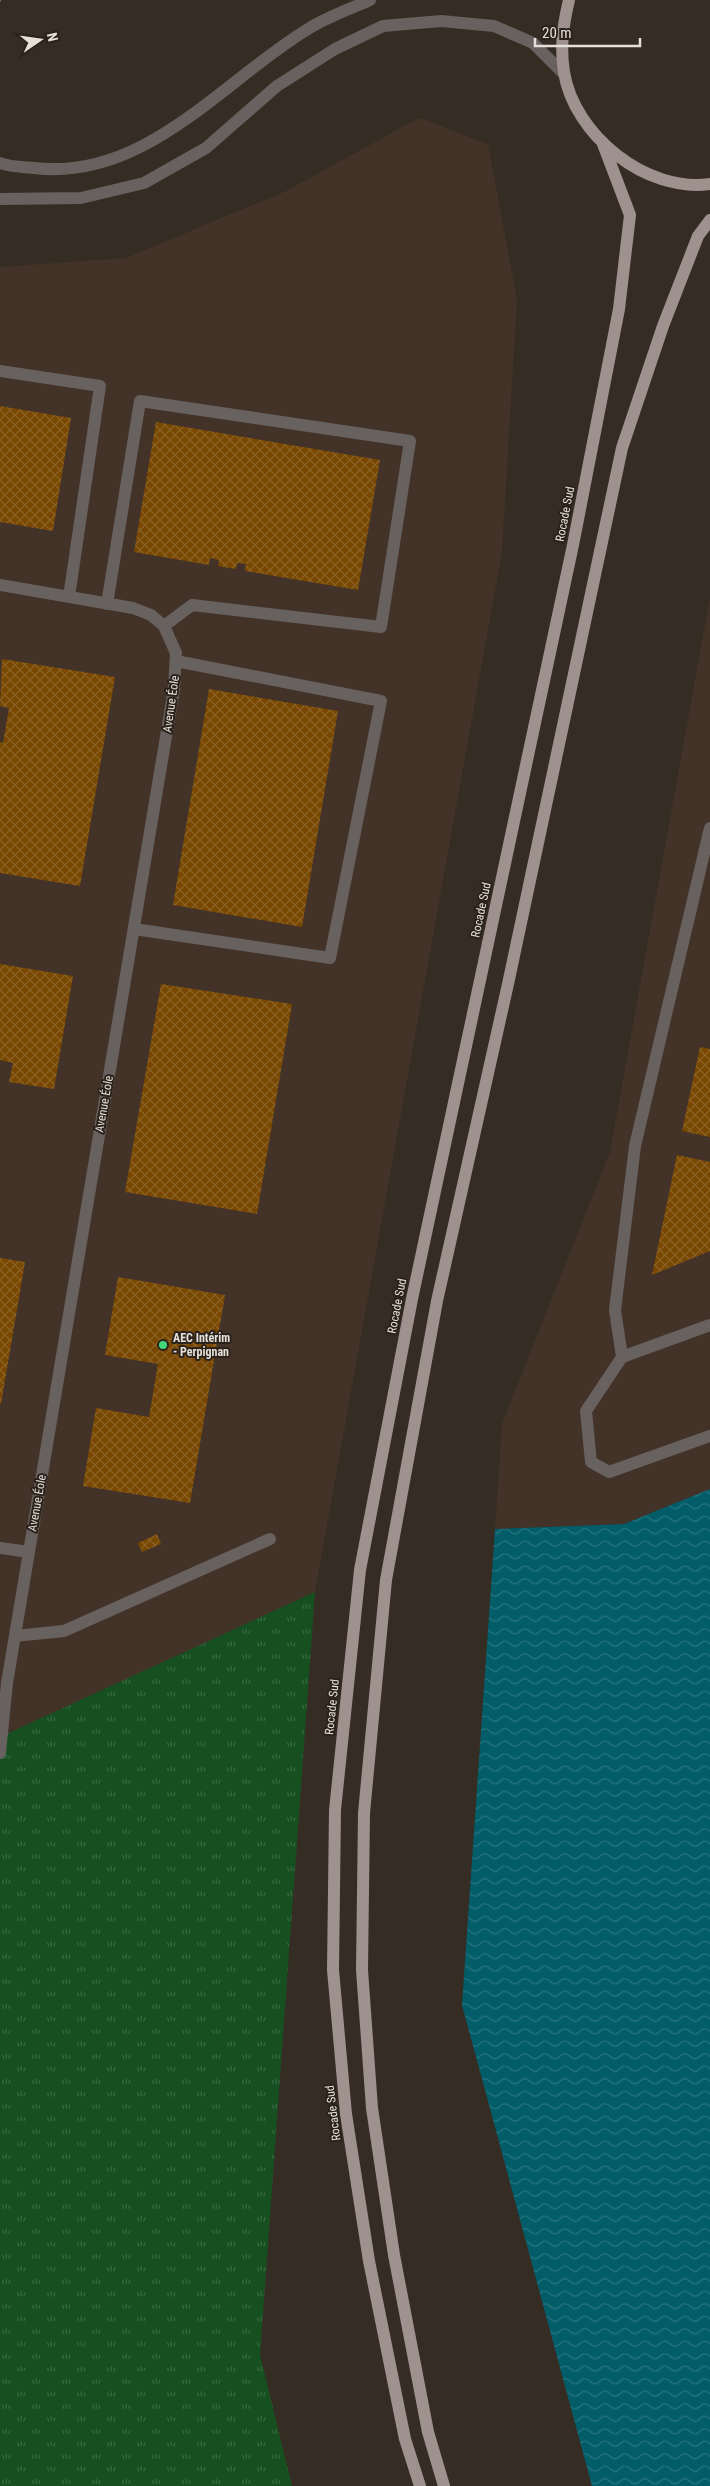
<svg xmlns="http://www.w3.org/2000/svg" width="710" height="2486" font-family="'Roboto Condensed',sans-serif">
<defs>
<pattern id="grass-tufts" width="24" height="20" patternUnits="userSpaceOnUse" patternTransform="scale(1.25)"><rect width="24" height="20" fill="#165021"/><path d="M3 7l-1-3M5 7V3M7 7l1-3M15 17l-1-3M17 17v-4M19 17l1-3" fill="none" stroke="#386941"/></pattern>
<pattern id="water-waves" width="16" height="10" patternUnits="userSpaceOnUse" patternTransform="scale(1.25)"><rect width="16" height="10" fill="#025d69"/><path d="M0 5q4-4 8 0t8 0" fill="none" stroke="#27747e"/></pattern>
<pattern id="building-cross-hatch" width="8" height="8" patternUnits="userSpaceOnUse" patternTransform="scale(1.25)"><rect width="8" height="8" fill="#784700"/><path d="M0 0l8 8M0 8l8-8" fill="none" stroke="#8b6125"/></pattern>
</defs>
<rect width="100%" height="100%" fill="#352d24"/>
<path fill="#433228" d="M419 118 488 144 517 299 502 552 315 1592 0 1737V267L126 258 286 191Z
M710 597V1489L624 1524 495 1529 502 1424 610 1152Z"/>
<path fill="url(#grass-tufts)" d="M315 1592 260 2355 292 2486H0V1737Z"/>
<path fill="url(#water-waves)" d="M710 1489V2486H592L462 2005 495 1529 624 1524Z"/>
<path fill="url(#building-cross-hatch)" d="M0 406 71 418 53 531 0 522Z
M156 422 380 460 358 590 245 571 246 564 237 563 236 569 218 566 219 560 210 558 209 565 134 552Z
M2 659 115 677 80 886 0 873V742L3 743 9 708 0 706Z
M209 689 338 711 302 927 173 905Z
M0 964 73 976 54 1089 9 1082 13 1063 0 1060Z
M161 984 292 1004 257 1214 125 1192Z
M700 1047 710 1049V1137L682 1131Z
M677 1155 710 1162V1251L652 1275Z
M0 1258 25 1262 1 1404H0Z
M118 1277 225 1295 190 1503 83 1486 96 1408 149 1417 158 1364 105 1355Z
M157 1534 161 1544 142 1552 138 1543Z"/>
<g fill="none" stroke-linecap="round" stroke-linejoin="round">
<path stroke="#726b63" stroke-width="3" stroke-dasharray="4 2.5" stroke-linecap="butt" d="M0 0H1"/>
<path stroke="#67615f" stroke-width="12" d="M0 163C10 167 23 167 34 168 145 181 221 82 308 29 327 17 350 9 370 0
M0 199 81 198 144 183 206 148 277 86 335 49 383 26 441 21 494 26 533 43 564 74
M0 371 100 386 69 597
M0 585 133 608 151 615 164 626 176 653 174 689 7 1683 0 1753
M107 604 140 401 410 441 381 627 192 605 164 626
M134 929 330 958 381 701 176 661
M710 1325 622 1357 586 1411 591 1462 609 1472 710 1436
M622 1357 615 1310 635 1146 710 828
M0 1548 29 1552
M15 1636 64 1631 270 1539"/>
<path stroke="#9e918e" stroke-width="12" d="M569 0C563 25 560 47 564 72 574 135 646 193 710 184
M420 2486 405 2439 369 2261 346 2114 333 1970 335 1810 360 1570 412 1299 573 545 619 309 630 215 603 144
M444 2486 428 2432 394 2255 372 2108 362 1970 364 1813 386 1580 437 1301 508 984 622 448 663 326 698 236 710 220"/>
</g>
<circle fill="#43d77b" stroke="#2b231b" stroke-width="2" cx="163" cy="1345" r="5"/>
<g text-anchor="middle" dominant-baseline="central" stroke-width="4" stroke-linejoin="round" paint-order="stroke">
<g font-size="12" fill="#e5e0da" stroke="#2b231b">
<text transform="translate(565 514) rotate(-79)">Rocade Sud</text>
<text transform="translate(171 704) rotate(-82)">Avenue Éole</text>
<text transform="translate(481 910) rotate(-78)">Rocade Sud</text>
<text transform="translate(104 1104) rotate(-80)">Avenue Éole</text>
<text transform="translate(397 1306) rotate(-79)">Rocade Sud</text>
<text transform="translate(37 1503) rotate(-80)">Avenue Éole</text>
<text transform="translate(332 1707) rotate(-84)">Rocade Sud</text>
<text transform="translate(333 2113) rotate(-97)">Rocade Sud</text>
</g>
<g font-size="12" font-weight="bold" fill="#e5e0da" stroke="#2b231b" text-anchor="start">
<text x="173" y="1338">AEC Intérim<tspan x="173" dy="14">- Perpignan</tspan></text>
</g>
</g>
<g transform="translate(40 40) rotate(77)" stroke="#2b231b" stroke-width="4" paint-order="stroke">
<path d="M0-4L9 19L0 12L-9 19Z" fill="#e5e0da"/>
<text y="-8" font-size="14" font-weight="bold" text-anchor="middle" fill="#e5e0da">N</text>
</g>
<path d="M535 38v8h105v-8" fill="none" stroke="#e5e0da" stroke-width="2.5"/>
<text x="542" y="38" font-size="15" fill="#e5e0da" stroke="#2b231b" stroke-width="4" paint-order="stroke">20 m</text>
</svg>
